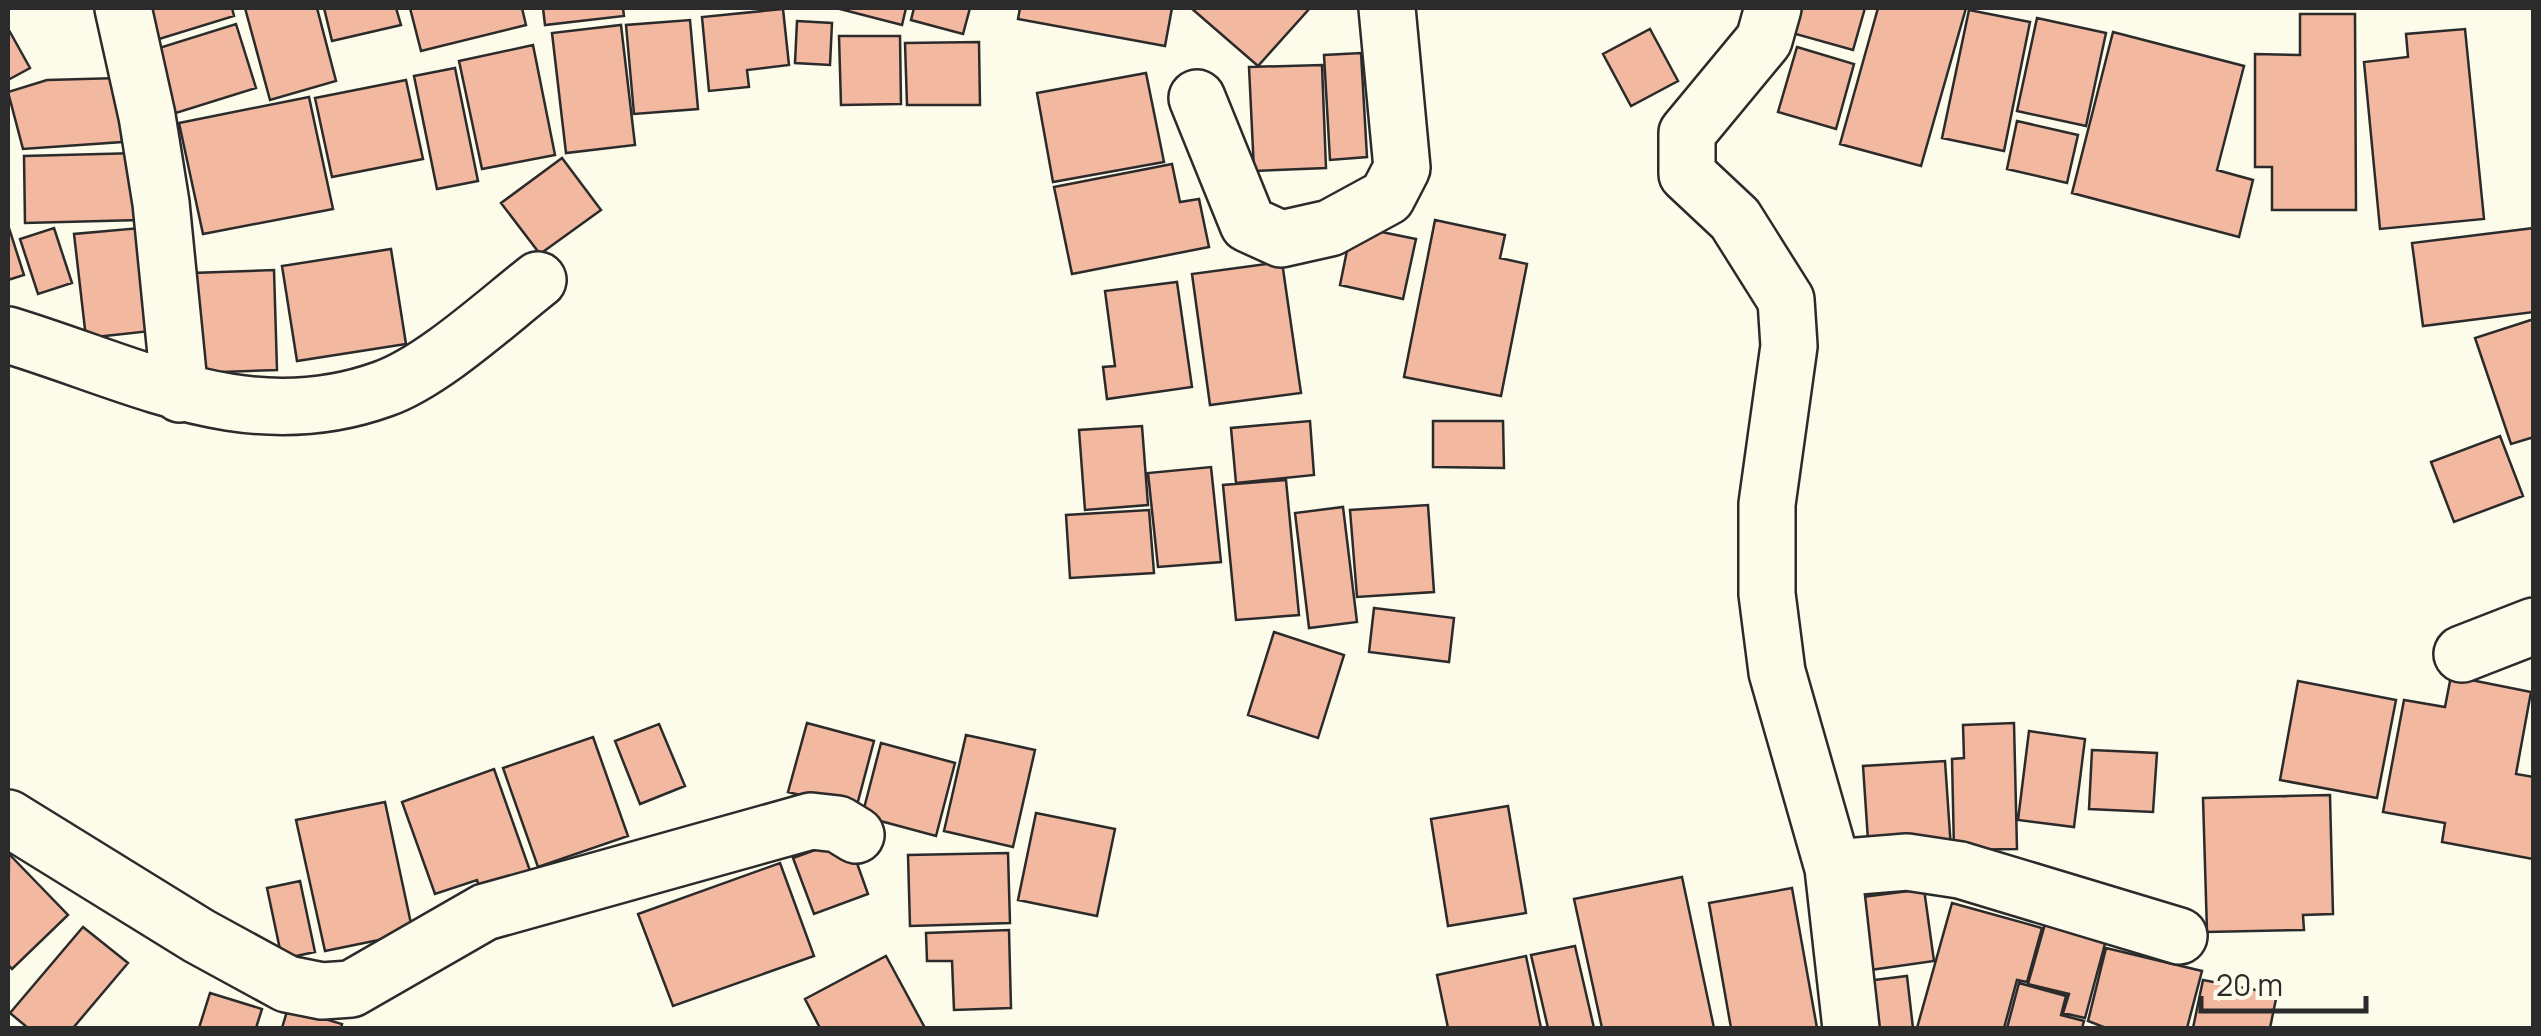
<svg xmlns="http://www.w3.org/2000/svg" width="2541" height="1036" font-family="Manrope,sans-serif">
<rect width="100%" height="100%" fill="#fdfbea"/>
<path fill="#f2b8a0" stroke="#2b2b2b" stroke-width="2.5" d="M145 8H232L234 16 156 40Z
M245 8H317L336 81 270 100Z
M324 8H396L401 25 332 41Z
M410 8H522L526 25 421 51Z
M543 8H623L624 16 545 25Z
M836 8H906L902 25Z
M914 8H970L963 34 911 20Z
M1020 8H1172L1165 46 1018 19Z
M1191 8H1310L1258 66Z
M1799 8H1865L1853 50 1792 33Z
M1878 8H1966L1921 166 1840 144Z
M783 9 789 65 747 70 749 87 709 91 702 17Z
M1969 10 2030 22 2004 151 1942 138Z
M2300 14H2355L2356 210H2272V167H2255V54L2300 55Z
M2037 18 2106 33 2086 126 2017 111Z
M690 20 698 109 634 114 626 25Z
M797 21 832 23 830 65 795 63Z
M236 24 256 88 163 117 143 53Z
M621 25 635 145 566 153 552 33Z
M1650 29 1678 81 1631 106 1603 54Z
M2465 29 2484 219 2380 229 2364 62 2408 57 2406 34Z
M10 32 30 68 8 80V33Z
M2113 32 2244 66 2217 170 2253 180 2239 237 2072 193Z
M839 36H900L901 104 841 105Z
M979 42 980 105H907L905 43Z
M533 45 555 155 482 169 459 61Z
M1797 47 1854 64 1836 129 1778 112Z
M1361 53 1367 157 1330 160 1324 55Z
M1322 65 1326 168 1254 171 1249 67Z
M455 68 478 181 437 189 414 76Z
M1146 73 1164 162 1053 182 1037 93Z
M119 78 122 142 23 149 8 92 47 80Z
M406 80 423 159 332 177 315 98Z
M309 97 333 209 203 234 179 123Z
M2017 121 2078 135 2067 183 2007 169Z
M138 153 140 220 25 223 24 156Z
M562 158 601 210 540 254 501 203Z
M1172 164 1180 202 1199 199 1209 247 1072 274 1054 187Z
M1435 220 1505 235 1500 258 1527 264 1501 396 1404 377Z
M8 225 24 275 8 280Z
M1352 226 1416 239 1403 299 1340 285Z
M54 228 72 283 38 294 20 239Z
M140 228 151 331 86 338 74 234Z
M2534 228V312L2423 326 2412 243Z
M391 249 406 344 297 361 282 266Z
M1282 262 1301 393 1210 405 1192 274Z
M274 270 277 370 195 373 192 273Z
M1177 282 1192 387 1107 399 1103 367 1115 366 1105 291Z
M2534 319V437L2511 444 2475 338Z
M1310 421 1314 475 1236 483 1231 428Z
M1433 421H1503L1504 468 1433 467Z
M1142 426 1148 505 1085 510 1079 430Z
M2500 436 2523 496 2454 522 2431 462Z
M1211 467 1221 562 1158 567 1148 473Z
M1286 480 1299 615 1236 620 1223 485Z
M1428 505 1434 592 1357 597 1350 510Z
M1343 507 1357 622 1309 628 1295 513Z
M1149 510 1154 573 1070 578 1066 515Z
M1374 608 1454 618 1449 662 1369 652Z
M1274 632 1344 655 1318 738 1248 715Z
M2451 676 2531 692 2516 774 2534 777 2533 859 2442 842 2445 823 2383 812 2404 700 2445 707Z
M2298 681 2396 700 2377 798 2280 780Z
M807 723 874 741 856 809 788 792Z
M2014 723 2017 849 1954 850 1952 759 1964 758 1963 725Z
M659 724 685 786 640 804 615 741Z
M2029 731 2085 739 2074 827 2018 820Z
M966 735 1035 750 1013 847 944 831Z
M593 737 628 836 538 867 503 768Z
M881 743 955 763 936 836 862 816Z
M2092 750 2157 753 2153 812 2089 809Z
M1945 761 1951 849 1869 855 1863 766Z
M494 769 534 882 484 900 477 880 435 894 402 802Z
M2330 795 2333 914 2303 915 2304 930 2207 932 2203 798Z
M385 802 413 933 325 951 296 820Z
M1508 806 1526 913 1448 926 1431 819Z
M1036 813 1115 829 1097 916 1018 900Z
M848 838 868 894 814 914 793 858Z
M1008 853 1010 923 910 926 908 855Z
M9 854 68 915 12 969 8 965Z
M780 863 814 956 673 1006 638 914Z
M1682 877 1714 1028H1602L1574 899Z
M300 881 315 952 282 959 267 888Z
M1792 888 1817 1028H1731L1709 903Z
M1924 889 1934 961 1856 972 1847 899Z
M1952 903 2042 928 2027 982 2017 980 2004 1028H1917Z
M2045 924 2106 940 2085 1018 2063 1013 2069 994 2028 984Z
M83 927 128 963 73 1028H28L10 1013Z
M1009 930 1011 1008 954 1010 952 961H927L926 933Z
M1575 946 1594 1028H1548L1531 955Z
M2106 948 2202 971 2187 1028H2106L2088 1021Z
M886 956 925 1028H820L805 999Z
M1526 956 1541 1028H1448L1437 975Z
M1907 976 1913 1028H1864L1858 982Z
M2203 980 2277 994 2270 1028H2193Z
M2019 983 2066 996 2061 1015 2084 1021 2082 1028H2007Z
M210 993 262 1009 256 1028H199Z
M288 1008 342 1024 341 1028H282Z"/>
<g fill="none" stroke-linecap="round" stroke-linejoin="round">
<g stroke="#2b2b2b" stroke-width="60">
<path id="minor" d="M123 8 147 116 161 203 180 394
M1773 8 1764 40 1687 133V174L1735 219 1786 300 1789 346 1767 504V594L1777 672 1833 868 1851 1028
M1197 98 1248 224 1281 239 1330 228 1387 197 1402 168 1387 8
M8 335C134 373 248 438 383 389 432 372 496 313 538 280
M2462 654 2534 626
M8 818 199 936 287 984 322 991 351 989 485 912 811 821 838 824 856 835
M1833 868 1907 862 1960 870 2179 936"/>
</g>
<use href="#minor" stroke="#fdfbea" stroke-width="55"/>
</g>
<rect width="2541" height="1036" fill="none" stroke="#2b2b2b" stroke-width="20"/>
<path d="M2201 996v15h165v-15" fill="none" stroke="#2b2b2b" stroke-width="5"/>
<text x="2216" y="996" font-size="30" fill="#2b2b2b" stroke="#fdfbea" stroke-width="8" paint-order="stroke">20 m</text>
</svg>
